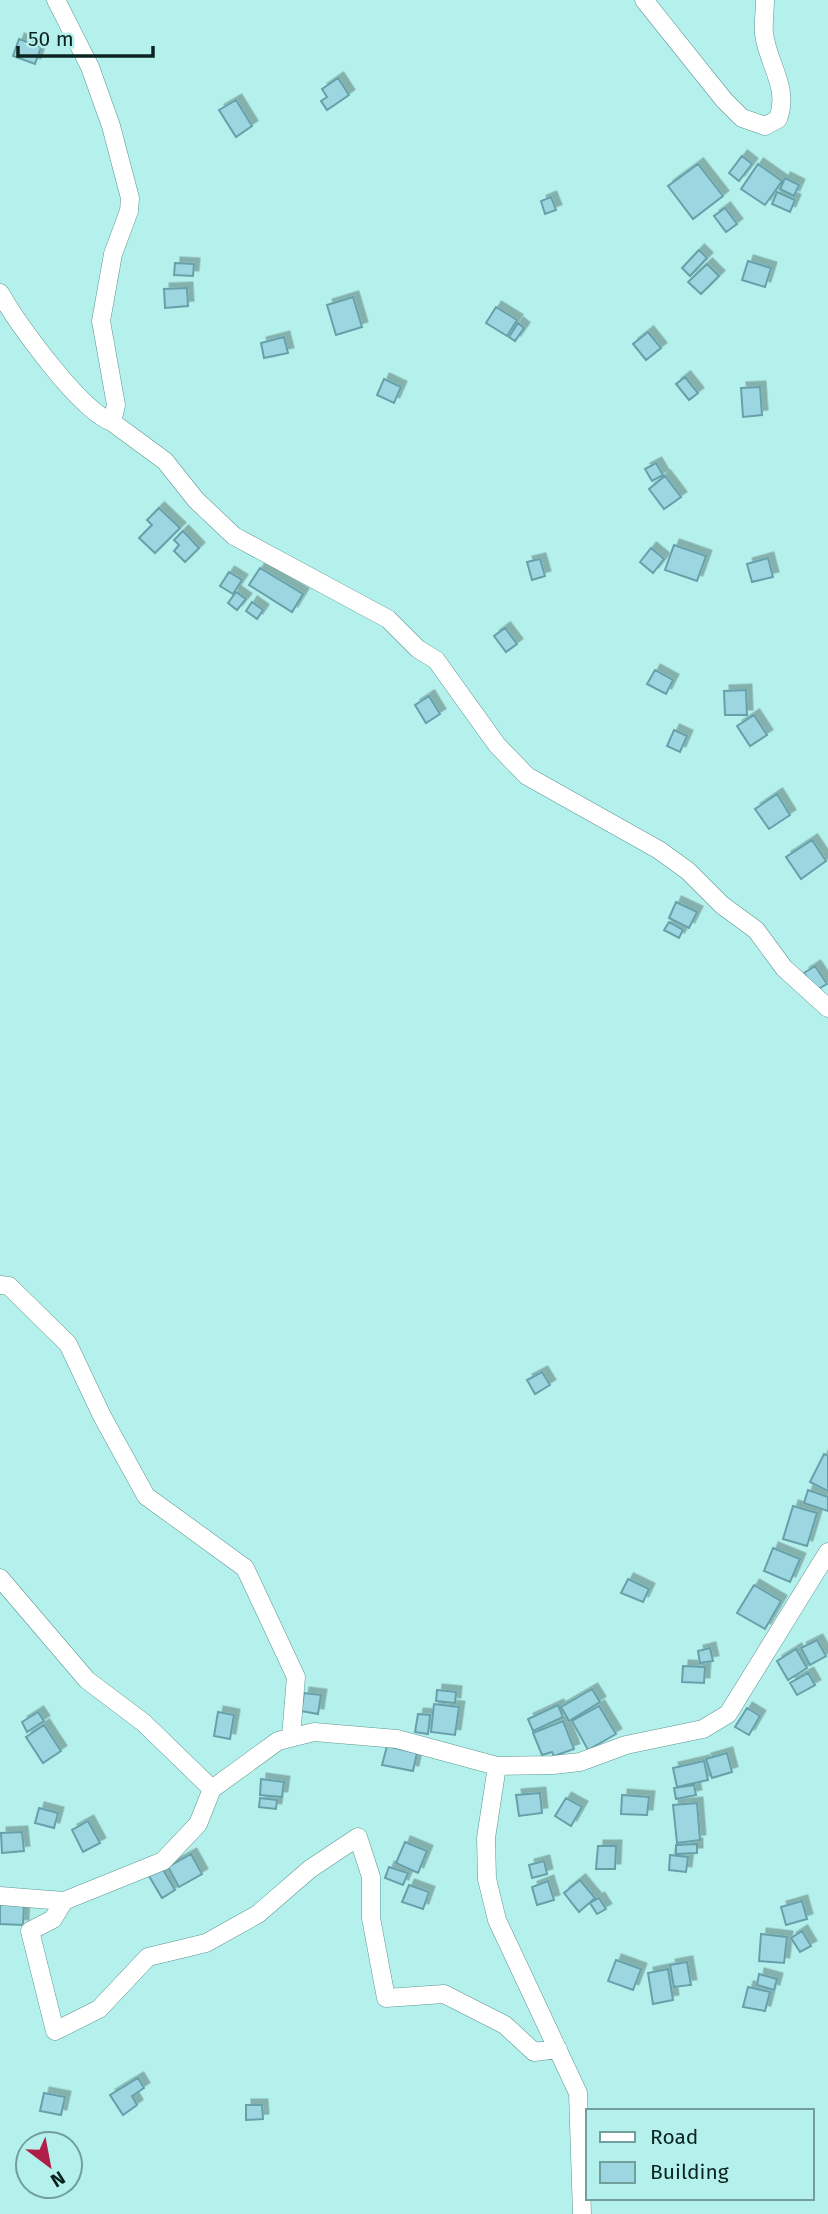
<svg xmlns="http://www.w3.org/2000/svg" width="828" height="2214" font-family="'Fira Sans',sans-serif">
<defs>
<filter id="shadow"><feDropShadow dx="5.5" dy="-5.5" stdDeviation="0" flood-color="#0004"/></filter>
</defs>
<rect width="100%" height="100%" fill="#b5f1ec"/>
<path fill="#9cd6e1" stroke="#68a0aa" stroke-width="2" filter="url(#shadow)" d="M19 39 41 47 35 64 13 56Z
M338 78 349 95 327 110 321 101 327 97 322 89Z
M236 100 252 126 236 137 219 110Z
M742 156 752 164 739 181 729 173Z
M698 164 723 196 693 219 668 186Z
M758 164 782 181 765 205 741 189Z
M785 178 799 185 794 196 780 189Z
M777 192 795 200 790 212 772 204Z
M551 197 556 210 545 214 541 201Z
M725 208 737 224 726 232 714 216Z
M699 250 707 258 690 276 682 268Z
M748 261 771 268 765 287 742 280Z
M175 263 194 264 193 276 174 275Z
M707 264 719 276 701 294 688 282Z
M187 288 188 306 165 308 164 289Z
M353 297 362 327 336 335 327 305Z
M496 307 517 320 507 336 486 323Z
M518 323 524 328 515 341 509 337Z
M648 332 661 348 646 360 633 344Z
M284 337 288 353 264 358 261 343Z
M685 377 698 393 689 400 676 384Z
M384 379 401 387 394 403 377 395Z
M760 387 762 415 743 417 741 388Z
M656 463 663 475 652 481 645 469Z
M665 476 681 497 664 509 649 489Z
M159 508 180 528 155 553 139 538 152 525 147 520Z
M183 531 199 548 185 562 174 551 179 545 174 540Z
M674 545 706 556 697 581 665 570Z
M651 548 664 559 653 573 640 562Z
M768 558 773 577 752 582 747 564Z
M540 559 545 576 532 580 527 562Z
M260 568 303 594 292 612 249 585Z
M229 572 242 580 233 594 220 586Z
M236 592 246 599 237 610 228 603Z
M252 602 263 610 257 619 246 611Z
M505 628 517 644 506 652 494 636Z
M655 670 673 680 666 694 647 684Z
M746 690 747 715H725L724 691Z
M429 696 440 714 426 723 415 705Z
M754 715 767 735 750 746 737 726Z
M674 730 687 736 680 752 667 746Z
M777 794 790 815 769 829 755 809Z
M812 840 826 861 801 879 786 857Z
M676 902 697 912 689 928 669 918Z
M669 922 683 930 679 938 664 930Z
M815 966 827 984 815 991 804 973Z
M542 1372 550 1385 535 1394 527 1380Z
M824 1454 828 1456V1491L810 1482Z
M808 1490 828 1497V1511L804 1503Z
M793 1506 817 1513 807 1546 783 1539Z
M773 1548 800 1559 790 1582 764 1571Z
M628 1579 649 1589 643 1602 621 1593Z
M754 1585 781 1601 765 1629 737 1613Z
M817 1640 826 1656 810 1665 801 1648Z
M710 1648 713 1661 700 1663 698 1651Z
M796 1649 807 1668 788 1680 777 1661Z
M683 1666 705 1667 704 1683 682 1682Z
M808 1673 815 1685 797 1695 790 1683Z
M592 1689 600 1702 569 1721 561 1707Z
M437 1690 456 1692 455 1703 436 1701Z
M304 1693 321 1695 318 1714 301 1711Z
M434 1704 459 1707 455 1735 431 1732Z
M558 1705 563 1717 533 1731 528 1719Z
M599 1706 616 1734 588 1750 572 1721Z
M747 1708 760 1716 749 1735 735 1727Z
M38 1712 44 1721 27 1732 22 1722Z
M218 1712 234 1715 230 1739 214 1736Z
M418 1714 430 1715 428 1734 415 1732Z
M563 1721 574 1749 554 1756 552 1752 542 1755 533 1733Z
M44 1725 61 1751 43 1763 26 1737Z
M387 1746 417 1753 413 1771 382 1765Z
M727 1753 732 1772 712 1778 706 1759Z
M704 1761 708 1780 677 1787 673 1768Z
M261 1779 284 1782 282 1797 260 1795Z
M694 1785 696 1795 676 1799 674 1788Z
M540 1793 542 1813 519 1816 516 1795Z
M622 1795 649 1797 647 1815 621 1814Z
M260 1798 277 1800 276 1809 259 1807Z
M566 1798 582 1807 571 1826 555 1816Z
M697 1803 700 1840 677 1843 673 1805Z
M39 1808 58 1813 54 1828 35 1823Z
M88 1821 100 1843 83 1852 72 1830Z
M22 1832 24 1851 2 1853 1 1833Z
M405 1842 427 1851 418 1873 396 1863Z
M697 1844V1853L676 1854V1845Z
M598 1846H616L615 1869H596Z
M191 1854 202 1874 179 1887 168 1867Z
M670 1855 688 1857 686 1872 669 1870Z
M544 1861 547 1874 532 1878 529 1865Z
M389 1867 408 1873 403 1885 385 1878Z
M162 1868 175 1890 162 1898 149 1876Z
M580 1880 595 1898 579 1912 564 1893Z
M548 1881 554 1900 537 1905 532 1887Z
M409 1885 429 1892 423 1909 402 1902Z
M599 1898 606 1909 597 1914 590 1903Z
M802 1901 807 1919 786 1925 781 1907Z
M0 1905H24L23 1925 0 1924Z
M802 1931 811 1946 800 1952 791 1938Z
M761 1934 787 1937 784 1963 759 1961Z
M616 1960 641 1969 633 1990 608 1981Z
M687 1962 691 1985 674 1987 670 1965Z
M668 1969 673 2000 653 2004 648 1973Z
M759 1974 777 1979 774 1990 757 1985Z
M748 1987 770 1992 765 2011 743 2007Z
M138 2078 144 2088 132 2096 137 2105 123 2115 110 2095Z
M44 2093 65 2097 61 2115 40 2111Z
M246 2105H262L263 2119 246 2120Z"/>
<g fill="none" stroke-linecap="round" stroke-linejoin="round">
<g stroke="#5c9692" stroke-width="19">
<path id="minor" d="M644 0 724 100 742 118 765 126 778 119C790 87 767 63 764 33 763 23 765 11 765 0
M0 293C18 324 80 411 112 422L116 405 101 321 113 254 129 211 130 198 111 126 90 67 56 0
M112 422 165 461 196 500 234 536 388 619 418 649 436 660 497 745 527 776 659 850 688 871 722 905 756 930 784 968 828 1008
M0 1285 9 1286 68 1344 102 1416 146 1496 245 1568 296 1677 291 1737
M0 1578 87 1680 144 1723 212 1789 198 1824 163 1861 64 1901 53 1919 30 1931 55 2031 99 2009 148 1957 206 1943 258 1914 310 1869 358 1837 371 1877V1918L386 1998 444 1994 505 2025 534 2052 558 2049
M497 1766 486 1838 487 1879 497 1920 578 2093 582 2214
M212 1789 278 1741 314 1732 397 1739 497 1766 553 1765 580 1762 626 1745 703 1729 728 1714 828 1552
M0 1896 64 1901"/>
</g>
<use href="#minor" stroke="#fff" stroke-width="18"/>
</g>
<rect x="586" y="2109" width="228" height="91" fill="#b5f1ec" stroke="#719f9b" stroke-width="2"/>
<rect x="600" y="2132" width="35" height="10" fill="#ffffff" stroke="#719f9b" stroke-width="2"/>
<text x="650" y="2144" font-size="21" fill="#0b2422">Road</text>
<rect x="600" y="2162" width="35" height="21" fill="#9cd6e1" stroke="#719f9b" stroke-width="2"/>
<text x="650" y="2179" font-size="21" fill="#0b2422">Building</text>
<g transform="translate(49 2165) rotate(148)"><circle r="33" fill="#b5f1ec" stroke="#719f9b" stroke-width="2"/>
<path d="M0-5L12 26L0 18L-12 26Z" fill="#b01e4a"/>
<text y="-10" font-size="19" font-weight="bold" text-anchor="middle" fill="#0b2422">N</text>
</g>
<path d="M18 46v10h135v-10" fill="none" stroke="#0b2422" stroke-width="3.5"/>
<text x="28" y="46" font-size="21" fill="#0b2422" stroke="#b5f1ec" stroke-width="5" paint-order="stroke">50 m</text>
</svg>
